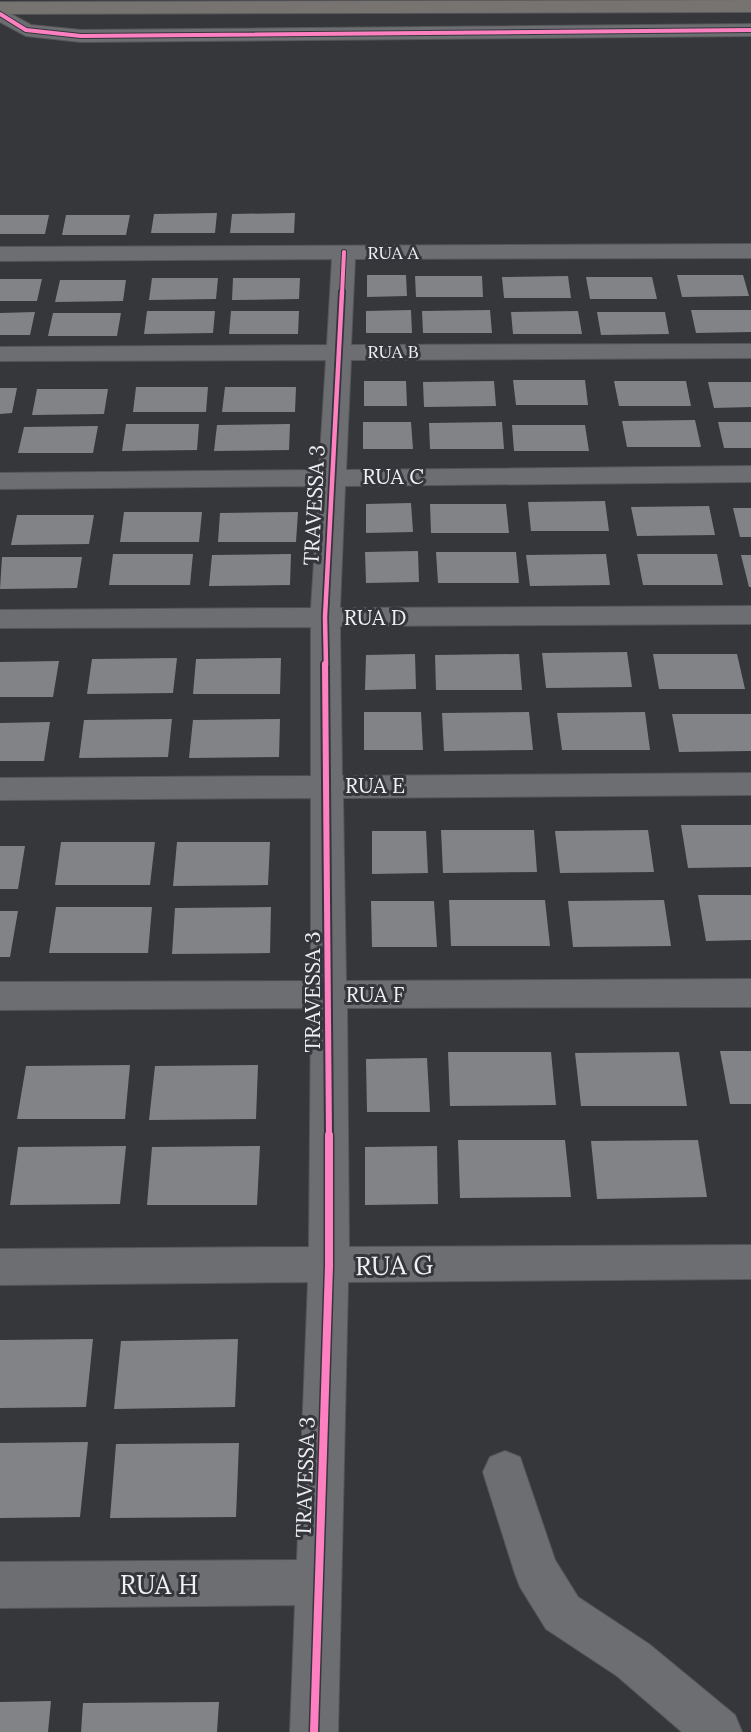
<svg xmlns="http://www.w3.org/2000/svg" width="751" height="1732" font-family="Lora,serif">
<rect width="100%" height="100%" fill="#36373b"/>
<path fill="#828387" d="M217 213 215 233H151L154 214Z
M295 213 294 233H230L232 214Z
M0 215H49L45 234H0Z
M66 215H130L126 235H62Z
M367 275H406L407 296 367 297Z
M677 275H743L749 296 682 297Z
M415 276H482L483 297H416Z
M568 276 571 298H504L502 277Z
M586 277H652L657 299H590Z
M152 278H218L216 299 149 300Z
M233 278H300L299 299 232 300Z
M0 279H42L37 301H0Z
M60 280H126L123 301 55 302Z
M411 310 412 333H366V311Z
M490 310 492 333H423L422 311Z
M691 310H751V332L696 333Z
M147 311H215L213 333 144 334Z
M231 311H299L298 334H229Z
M578 311 582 334H513L511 312Z
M35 312 30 335H0V313Z
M597 312H665L669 334 601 335Z
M53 313H121L117 336H48Z
M513 380H585L588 405H516Z
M364 381H406L407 406H364Z
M494 381 496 406 424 407 423 382Z
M614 381H686L691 406H619Z
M708 382H751V407L714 408Z
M136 387H208L206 412H133Z
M225 387H296L295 412H222Z
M0 388H17L12 413 0 414Z
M37 389H108L104 414 32 415Z
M695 420 701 447H627L622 421Z
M363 422H411L413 449H363Z
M502 422 504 449H430L429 423Z
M718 422H751V448H724Z
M126 424H199L197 450 122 451Z
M290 424 289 450 214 451 217 425Z
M512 425H585L589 451H514Z
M98 426 93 453H18L24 427Z
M605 501 609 531H531L528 502Z
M411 503 413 532 366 533V504Z
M430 504H506L509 533H431Z
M709 506 715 535 637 536 631 507Z
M733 508H751V537H740Z
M124 512H202L199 542H120Z
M298 512 296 542H218L220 513Z
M17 515H94L89 544 11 545Z
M418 551 419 582 366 583 365 552Z
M436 552H516L519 583H438Z
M113 554H193L190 585H109Z
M291 554 290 585 209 586 212 555Z
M606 554 610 585 530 586 526 555Z
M637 554H717L723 585H643Z
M741 555H751V587H749Z
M2 557H82L77 588 0 589Z
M627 652 632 687 546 688 542 653Z
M415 654 416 689 365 690 366 655Z
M519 654 522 690H436L435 655Z
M653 654H737L745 689H659Z
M177 658 173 693 87 694 92 659Z
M281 658 280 694H193L196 659Z
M59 661 53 697H0V662Z
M364 712H421L423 750H364Z
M529 712 533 750 444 751 442 713Z
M645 712 650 750H562L557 713Z
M672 714H751V751L679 752Z
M172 719 168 757 79 758 84 720Z
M280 719 279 757 189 758 193 720Z
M50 722 44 761H0V723Z
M681 825H751V867L688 868Z
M441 830H534L537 872 443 873Z
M648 830 654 872 560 873 555 831Z
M372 831H426L428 873 372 874Z
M61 842H155L150 885H55Z
M177 842H270L268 885 173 886Z
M0 846H25L18 889H0Z
M698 895H751V940L706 941Z
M449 900H545L550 946H451Z
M664 900 671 946 573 947 568 901Z
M371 901H434L437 947H372Z
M56 907H152L148 953H49Z
M271 907 270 953 172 954 175 908Z
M0 911H18L10 957H0Z
M720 1051H751V1104H730Z
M448 1052H551L556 1105 450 1106Z
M679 1052 687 1106H581L575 1053Z
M427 1058 430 1112H367L366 1059Z
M130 1065 125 1119H17L26 1066Z
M258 1065 256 1119 149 1120 155 1066Z
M458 1140H565L571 1197 460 1198Z
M698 1140 707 1197 597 1199 591 1141Z
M126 1146 120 1204 10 1205 18 1147Z
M260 1146 257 1205H147L152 1147Z
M437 1146 438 1204 365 1205V1147Z
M93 1339 86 1407 0 1408V1340Z
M238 1339 235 1407 114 1409 121 1341Z
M88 1442 80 1517 0 1518V1443Z
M239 1443 236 1517 110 1518 116 1444Z
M51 1701 48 1732H0V1702Z
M219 1702 217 1732H81L83 1703Z"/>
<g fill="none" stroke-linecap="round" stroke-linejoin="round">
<g stroke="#555659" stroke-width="2">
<path id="street" d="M0 8 31 25 81 30 751 24V36L81 42 26 36 0 22Z
M751 244V258L355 259 351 345 751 344V358L351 360 346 470 751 466V482L345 486 340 608 751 606V624L340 626 342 776 751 773V795L343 798 346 981 751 979V1007L347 1008 349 1247 751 1245V1279L348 1282 338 1732H290L295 1605 0 1608V1562L297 1560 308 1282 0 1285V1249L309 1247 311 1008 0 1010V982L311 981V798L0 800V778L311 776V627L0 628V610L311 608 319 486 0 489V473L319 470 326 360 0 361V347L327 345 332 259 0 261V247Z
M505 1451 520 1457 555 1560 578 1597 649 1644 735 1715 742 1732H682L617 1676 546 1629 520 1587 514 1571 483 1472 490 1457Z"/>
</g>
<g stroke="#555659" stroke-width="2">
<path id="primary" d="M751 0V12L0 14V2Z"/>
</g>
<use href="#street" fill="#6d6e71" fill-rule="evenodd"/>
<use href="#primary" fill="#777371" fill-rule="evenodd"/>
<g stroke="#35363c" stroke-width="6">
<path id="cycleway-far3" d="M0 14 26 30 81 36 751 30
M342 294 344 252"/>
</g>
<g stroke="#35363c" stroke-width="8">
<path id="cycleway-far2" d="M326 665 325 617 342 292"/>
</g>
<g stroke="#35363c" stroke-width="10">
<path id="cycleway-far1" d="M325 664 329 1136"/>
</g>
<g stroke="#35363c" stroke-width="11">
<path id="cycleway" d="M314 1732 329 1266V1135"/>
</g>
<use href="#cycleway-far3" stroke="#ff80c0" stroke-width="4"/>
<use href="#cycleway-far2" stroke="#ff80c0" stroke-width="4.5"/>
<use href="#cycleway-far1" stroke="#ff80c0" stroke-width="6"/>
<use href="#cycleway" stroke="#ff80c0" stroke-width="8"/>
</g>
<g text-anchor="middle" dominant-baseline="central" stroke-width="6" stroke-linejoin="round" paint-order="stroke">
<g font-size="18" fill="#eff0f4" stroke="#35363c">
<text x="393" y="252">RUA A</text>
<text x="393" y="351">RUA B</text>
</g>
<g font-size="21" fill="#eff0f4" stroke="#35363c">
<text x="393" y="476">RUA C</text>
<text transform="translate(314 505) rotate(-87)">TRAVESSA 3</text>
<text x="375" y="617">RUA D</text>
<text x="375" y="785">RUA E</text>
<text transform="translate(312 992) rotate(-90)">TRAVESSA 3</text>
<text x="375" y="994">RUA F</text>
<text transform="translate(305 1477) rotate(-88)">TRAVESSA 3</text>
</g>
<g font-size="26" fill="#eff0f4" stroke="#35363c">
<text transform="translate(394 1265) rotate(-1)">RUA G</text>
<text x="159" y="1584">RUA H</text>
</g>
</g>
</svg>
